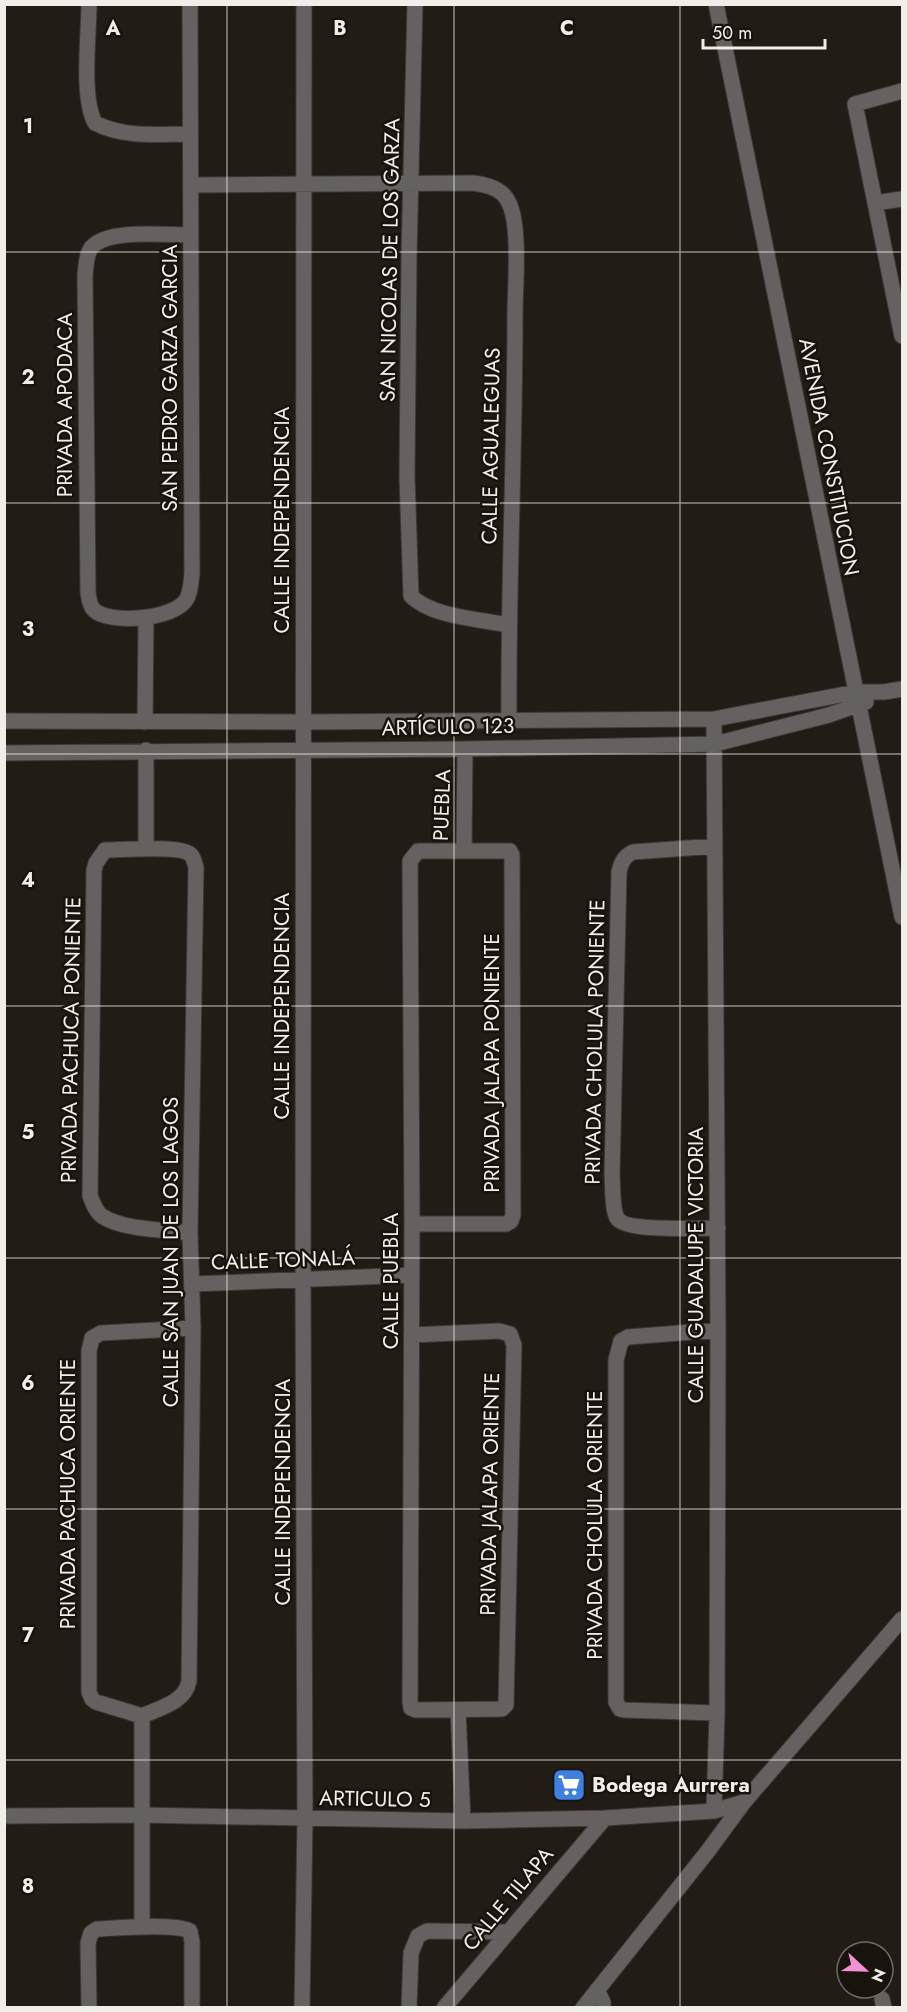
<svg xmlns="http://www.w3.org/2000/svg" width="907" height="2012" font-family="Jost,sans-serif">
<rect width="100%" height="100%" fill="#211c15"/>
<g fill="none" stroke-linecap="round" stroke-linejoin="round">
<g stroke="#3e3933" stroke-width="17">
<path id="minor" d="M89 4C89 35 81 97 95 123 124 138 158 134 190 134
M190 4 192 573C191 581 191 593 186 600 174 619 110 625 94 610 89 605 89 598 88 592L85 275C86 267 86 255 91 248 107 228 166 235 190 235
M415 4 409 256 407 476 411 596C432 617 479 619 508 625
M716 4 902 917
M902 91 855 104 902 336
M191 185 473 183C487 185 501 188 508 201 521 224 515 287 515 314 515 450 508 585 509 720
M875 203 902 199
M4 721 304 722 714 719 856 692H884L902 689
M145 722 146 617
M146 750V849
M4 753 465 749 715 744 829 715 866 702
M715 846 633 852C624 856 621 863 619 872L612 1175C613 1186 612 1209 617 1218 625 1232 700 1228 718 1228
M464 851 465 749
M193 1284 412 1275
M412 1335 499 1331 510 1334 514 1345 506 1705 502 1709 416 1710 411 1708 410 1702 412 1224 410 861 418 851H510L512 855 513 1215 511 1221 506 1224H412
M458 1710 463 1821
M717 1713 624 1710 620 1709 616 1702V1360L621 1341 628 1337 718 1330
M142 1716C159 1708 185 1703 189 1681L193 1328 190 1233 196 867C194 862 194 857 190 854 179 845 121 850 105 850L96 863 94 870 90 1196C93 1203 96 1212 102 1216 122 1230 166 1230 190 1233
M142 1716 96 1702 92 1699 89 1692V1351L92 1338 101 1333 193 1328
M142 1716V1927
M714 1811 717 1713 718 1330 714 719
M4 1816 140 1815 463 1821 605 1818 714 1811 744 1802
M597 1990 603 2002V2008
M882 1999 884 2008
M89 2008 88 1943 91 1933 97 1929C117 1928 174 1923 190 1931L192 1942V2008
M302 2008 305 1819 303 1280 304 4
M409 2008 411 1953 418 1936 427 1931 508 1932
M444 2008 605 1818
M583 2008 708 1851 744 1802 902 1619"/>
</g>
<use href="#minor" stroke="#666161" stroke-width="15"/>
</g>
<path fill="none" stroke="#f1ede8" stroke-width="1.5" stroke-opacity="0.55" d="M227 4V2008M454 4V2008M680 4V2008M4 252H902M4 503H902M4 754H902M4 1006H902M4 1258H902M4 1509H902M4 1760H902"/>
<defs>
<g id="supermarket-square" transform="scale(1.725)"><rect x="-9" y="-9" width="18" height="18" rx="4" fill="#3f7fe0" stroke="#18130d"/><path d="M-6-5.5h2.5l.6 2H6L4.5 2H-2.5L-4.4-4H-6ZM-1.5 3.2a1.3 1.3 0 1 0 .1 0ZM3 3.2a1.3 1.3 0 1 0 .1 0Z" fill="#fff"/></g>
</defs>
<g fill-rule="evenodd">
<use href="#supermarket-square" x="569" y="1785"/>
</g>
<g text-anchor="middle" dominant-baseline="central" stroke-width="5" stroke-linejoin="round" paint-order="stroke">
<g font-size="21" fill="#f1ede8" stroke="#18130d">
<text transform="translate(390 260) rotate(-89)">SAN NICOLAS DE LOS GARZA</text>
<text transform="translate(170 378) rotate(-90)">SAN PEDRO GARZA GARCIA</text>
<text transform="translate(65 405) rotate(-90)">PRIVADA APODACA</text>
<text transform="translate(491 446) rotate(-89)">CALLE AGUALEGUAS</text>
<text transform="translate(829 457) rotate(79)">AVENIDA CONSTITUCION</text>
<text transform="translate(282 520) rotate(-90)">CALLE INDEPENDENCIA</text>
<text transform="translate(448 727) rotate(-1)">ARTÍCULO 123</text>
<text transform="translate(442 805) rotate(-88)">PUEBLA</text>
<text transform="translate(282 1006) rotate(-90)">CALLE INDEPENDENCIA</text>
<text transform="translate(71 1040) rotate(-89)">PRIVADA PACHUCA PONIENTE</text>
<text transform="translate(595 1042) rotate(-89)">PRIVADA CHOLULA PONIENTE</text>
<text transform="translate(492 1063) rotate(-90)">PRIVADA JALAPA PONIENTE</text>
<text transform="translate(171 1252) rotate(-90)">CALLE SAN JUAN DE LOS LAGOS</text>
<text transform="translate(283 1260) rotate(-2)">CALLE TONALÁ</text>
<text transform="translate(696 1265) rotate(-90)">CALLE GUADALUPE VICTORIA</text>
<text transform="translate(391 1281) rotate(-90)">CALLE PUEBLA</text>
<text transform="translate(283 1492) rotate(-90)">CALLE INDEPENDENCIA</text>
<text transform="translate(68 1494) rotate(-90)">PRIVADA PACHUCA ORIENTE</text>
<text transform="translate(490 1494) rotate(-89)">PRIVADA JALAPA ORIENTE</text>
<text transform="translate(595 1525) rotate(-90)">PRIVADA CHOLULA ORIENTE</text>
<text transform="translate(375 1799) rotate(1)">ARTICULO 5</text>
<text transform="translate(508 1899) rotate(-50)">CALLE TILAPA</text>
</g>
<g font-size="21" font-weight="bold" fill="#f1ede8" stroke="#18130d" text-anchor="start">
<text x="592" y="1785">Bodega Aurrera</text>
</g>
</g>
<g font-size="20" text-anchor="middle" font-weight="bold" fill="#f1ede8" stroke="#18130d" stroke-width="5" stroke-linejoin="round" paint-order="stroke">
<text x="113" y="35">A</text>
<text x="340" y="35">B</text>
<text x="567" y="35">C</text>
<text x="28" y="133">1</text>
<text x="28" y="384">2</text>
<text x="28" y="636">3</text>
<text x="28" y="887">4</text>
<text x="28" y="1139">5</text>
<text x="28" y="1390">6</text>
<text x="28" y="1642">7</text>
<text x="28" y="1893">8</text>
</g>
<rect width="907" height="2012" fill="none" stroke="#f1ede8" stroke-width="12"/>
<g transform="translate(865 1970) rotate(112)"><circle r="28" fill="#18130d" stroke="#6f6a65" stroke-width="1.5"/>
<path d="M0-4.5L10 22L0 15L-10 22Z" fill="#f391d6"/>
<text y="-9" font-size="16" font-weight="bold" text-anchor="middle" fill="#f1ede8">N</text>
</g>
<path d="M703 39v9h122v-9" fill="none" stroke="#f1ede8" stroke-width="3"/>
<text x="712" y="39" font-size="18" fill="#f1ede8" stroke="#18130d" stroke-width="4.5" paint-order="stroke">50 m</text>
</svg>
